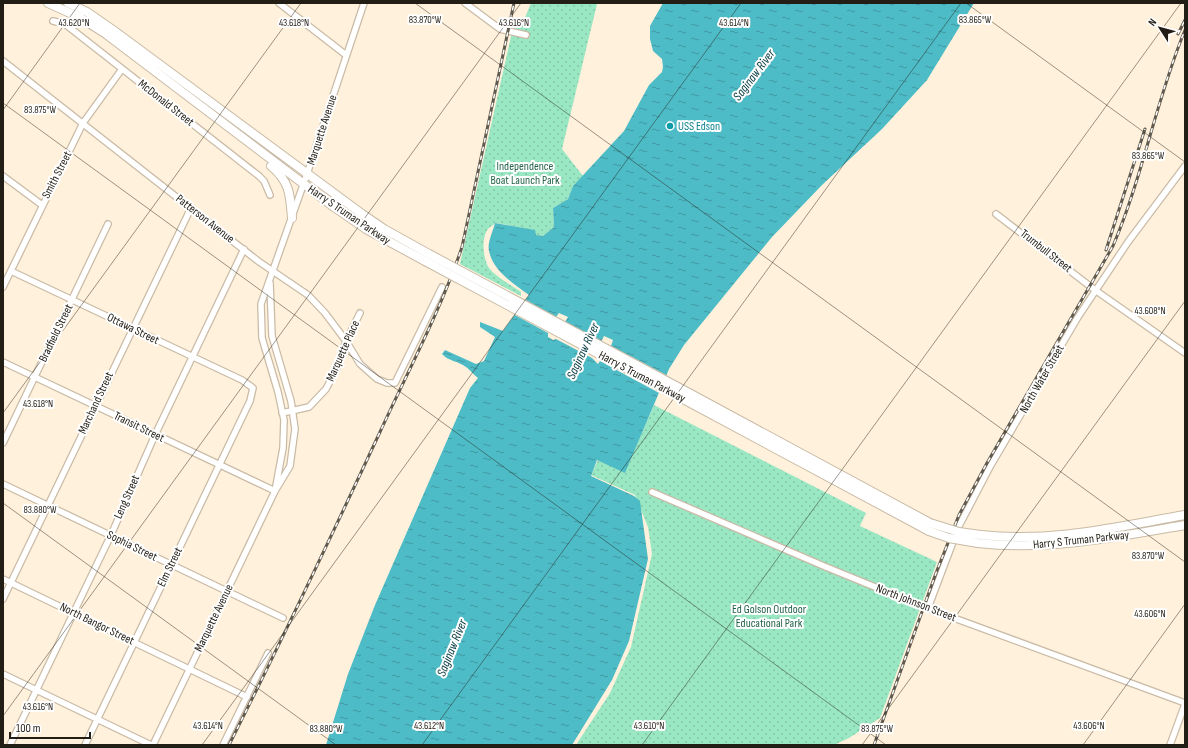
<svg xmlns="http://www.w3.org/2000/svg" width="1188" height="748" font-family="'Sofia Sans Condensed',sans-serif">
<defs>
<pattern id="grass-dots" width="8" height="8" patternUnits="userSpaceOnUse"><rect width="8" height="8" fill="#9ae7c3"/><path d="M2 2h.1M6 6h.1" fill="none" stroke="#84c6a7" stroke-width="1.8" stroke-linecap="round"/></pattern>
<pattern id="water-ripples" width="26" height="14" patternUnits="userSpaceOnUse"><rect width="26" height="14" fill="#4ebcc7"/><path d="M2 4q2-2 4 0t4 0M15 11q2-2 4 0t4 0" fill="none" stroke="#4098a0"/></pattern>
</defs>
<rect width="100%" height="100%" fill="#fff1db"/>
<path fill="url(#grass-dots)" d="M531 3 597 4 562 149 583 176 573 186 568 199 553 208 554 227 543 236 536 235 534 230 496 223C493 225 490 227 488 229 481 238 483 259 489 268 495 276 512 286 521 292V296L460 264 514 23 522 25Z
M654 405 866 513 860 526 937 562 880 718 849 738 834 745H576L610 693 631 647 652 554 648 527 635 495 591 475 598 460 625 472Z"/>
<path fill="url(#water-ripples)" d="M663 3H974L927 80 882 129 822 185 772 237 684 345 669 369 625 473 597 460 591 476 634 496 640 501 648 559 629 641 612 680 572 745H326L348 674 375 605 470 388 478 378C474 375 470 370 466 367 458 361 448 361 442 354L445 350 476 364 484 361 495 337 480 327V322L503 331 529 295C514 284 493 271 489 251 487 243 493 231 495 223L535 230 536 235 543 236 554 227 553 208 568 199 573 186 624 131 649 85 662 72 663 67 662 59 653 51 650 39V26Z"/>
<path fill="#fff1db" d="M524 299 556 317 559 313 568 317 565 322 601 342 604 336 613 340 611 346 668 376 661 394 600 361 598 364 592 358 556 339 553 340 548 337V333L513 314Z"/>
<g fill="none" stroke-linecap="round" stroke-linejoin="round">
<g stroke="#c9bba6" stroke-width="8">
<path id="street" d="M279 3 346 55
M465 3 500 29 526 35
M53 21 65 24 259 176 264 181 270 195
M3 61 258 261 308 295 325 313 346 341 360 364 377 379 387 383H395L442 287
M3 176 42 205
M996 214 1095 290 1185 353
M11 271 242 380 253 388 250 401 85 745
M3 287 83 123 122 69
M3 362 275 491
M282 413 309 407 326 389 337 368 346 341 360 313
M3 443 108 224
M3 484 283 618
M275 491 283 448 284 420 278 392 262 338 261 304 307 174 364 3
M652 492 826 567 924 607 1185 703
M3 579 247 697
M3 599 191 208
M928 608 959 526 991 465 1078 317 1128 242 1185 166
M3 674 151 745
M10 745 111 535 155 435 244 249
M153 745 275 491 290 466 295 429 291 401 272 336 270 283
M223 745 268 653
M1170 745 1185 704"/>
</g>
<g stroke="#c9bba6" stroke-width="10">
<path id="secondary" d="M48 3 81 18 106 34 334 207 366 229 425 261
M68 3 87 12 113 30 362 214 384 229 429 254
M271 166C290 182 290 194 292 218
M689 393 930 523
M685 400 929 531
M981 535C1051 543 1116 527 1185 515
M978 543C1049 551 1116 537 1185 525"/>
</g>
<use href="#street" stroke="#fff" stroke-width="5.5"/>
<use href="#secondary" stroke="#fff" stroke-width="8"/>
<g stroke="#615a4e" stroke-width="3">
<path id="rail" d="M1178 34 1185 20
M1106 250 1145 129
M229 745C281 642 331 537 380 432 408 371 440 312 462 247L514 3
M874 745 936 573 959 515 987 463 1113 246C1143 176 1156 100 1185 30"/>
</g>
<use href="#rail" stroke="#fff" stroke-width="1.5" stroke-dasharray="4.5" stroke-linecap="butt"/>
<g stroke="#c9bba6" stroke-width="10" stroke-linecap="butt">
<path id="secondary-bridge" d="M429 254 689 393
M425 261 685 400
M930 523 959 532 981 535
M929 531 949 538 978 543"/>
</g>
<use href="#secondary-bridge" stroke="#fff" stroke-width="8"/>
</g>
<path fill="none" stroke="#221d15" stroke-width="1" stroke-opacity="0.45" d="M415 3 1185 562M966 3 1185 162M3 103 886 745M3 110 80 3M3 413 301 3M3 503 336 745M3 716 521 3M202 745 741 3M422 745 961 3M642 745 1181 3M862 745 1185 301M1083 745 1185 604"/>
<circle fill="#0f9aa8" stroke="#fff" stroke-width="1.5" cx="670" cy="126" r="4"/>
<g text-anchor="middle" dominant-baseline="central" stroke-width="4" stroke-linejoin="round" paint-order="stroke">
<g font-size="12" fill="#221d15" stroke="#fff">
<text transform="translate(166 103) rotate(38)">McDonald Street</text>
<text transform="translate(322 130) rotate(-72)">Marquette Avenue</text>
<text transform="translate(57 175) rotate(-63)">Smith Street</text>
<text transform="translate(349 215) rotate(34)">Harry S Truman Parkway</text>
<text transform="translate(205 219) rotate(38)">Patterson Avenue</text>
<text transform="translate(1046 251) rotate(38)">Trumbull Street</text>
<text transform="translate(133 329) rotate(26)">Ottawa Street</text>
<text transform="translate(56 333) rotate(-64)">Bradfield Street</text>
<text transform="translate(343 351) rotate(-66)">Marquette Place</text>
<text transform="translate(642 377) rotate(28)">Harry S Truman Parkway</text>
<text transform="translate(1042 379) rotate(-60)">North Water Street</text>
<text transform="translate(96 403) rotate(-65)">Marchand Street</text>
<text transform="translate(139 427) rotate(26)">Transit Street</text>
<text transform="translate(127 497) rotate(-66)">Leng Street</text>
<text transform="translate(1081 540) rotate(-6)">Harry S Truman Parkway</text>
<text transform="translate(132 546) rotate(26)">Sophia Street</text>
<text transform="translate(170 567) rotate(-64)">Elm Street</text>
<text transform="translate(916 603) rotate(21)">North Johnson Street</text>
<text transform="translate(214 618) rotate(-64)">Marquette Avenue</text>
<text transform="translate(97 624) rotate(26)">North Bangor Street</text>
</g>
<g font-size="12" fill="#0d838f" stroke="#fff" text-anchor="start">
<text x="678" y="126">USS Edson</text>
</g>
<g font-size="12" fill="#236349" stroke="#fff">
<text x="525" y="166">Independence<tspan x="525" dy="14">Boat Launch Park</tspan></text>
<text x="769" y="609">Ed Golson Outdoor<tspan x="769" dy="14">Educational Park</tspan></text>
</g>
<g font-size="13" font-style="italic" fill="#073c41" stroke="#fff">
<text transform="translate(754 75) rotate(-53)">Saginaw River</text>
<text transform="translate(583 351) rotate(-65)">Saginaw River</text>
<text transform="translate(452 648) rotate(-68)">Saginaw River</text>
</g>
</g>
<g font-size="10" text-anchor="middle" fill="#221d15" stroke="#fff" stroke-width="4" stroke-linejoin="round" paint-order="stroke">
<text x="425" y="23">83.870°W</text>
<text x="975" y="23">83.865°W</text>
<text x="74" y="26">43.620°N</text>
<text x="294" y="26">43.618°N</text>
<text x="514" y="26">43.616°N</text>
<text x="734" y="26">43.614°N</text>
<text x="40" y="113">83.875°W</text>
<text x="1148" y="159">83.865°W</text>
<text x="1150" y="314">43.608°N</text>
<text x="38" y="407">43.618°N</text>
<text x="40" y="513">83.880°W</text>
<text x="1148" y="559">83.870°W</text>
<text x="1150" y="617">43.606°N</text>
<text x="38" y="710">43.616°N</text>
<text x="208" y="729">43.614°N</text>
<text x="429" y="729">43.612°N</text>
<text x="649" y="729">43.610°N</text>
<text x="1089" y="729">43.606°N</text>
<text x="326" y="732">83.880°W</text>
<text x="877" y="732">83.875°W</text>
</g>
<rect width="1188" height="748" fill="none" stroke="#221d15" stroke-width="8"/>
<g transform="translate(1160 28) rotate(306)" stroke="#ffffff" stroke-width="3" paint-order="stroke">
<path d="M0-3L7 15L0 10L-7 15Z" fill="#221d15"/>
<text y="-6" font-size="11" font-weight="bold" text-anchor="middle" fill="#221d15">N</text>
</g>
<path d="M10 732v6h80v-6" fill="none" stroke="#221d15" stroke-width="2"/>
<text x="16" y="732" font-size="12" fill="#221d15" stroke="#ffffff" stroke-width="3" paint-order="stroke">100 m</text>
</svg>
